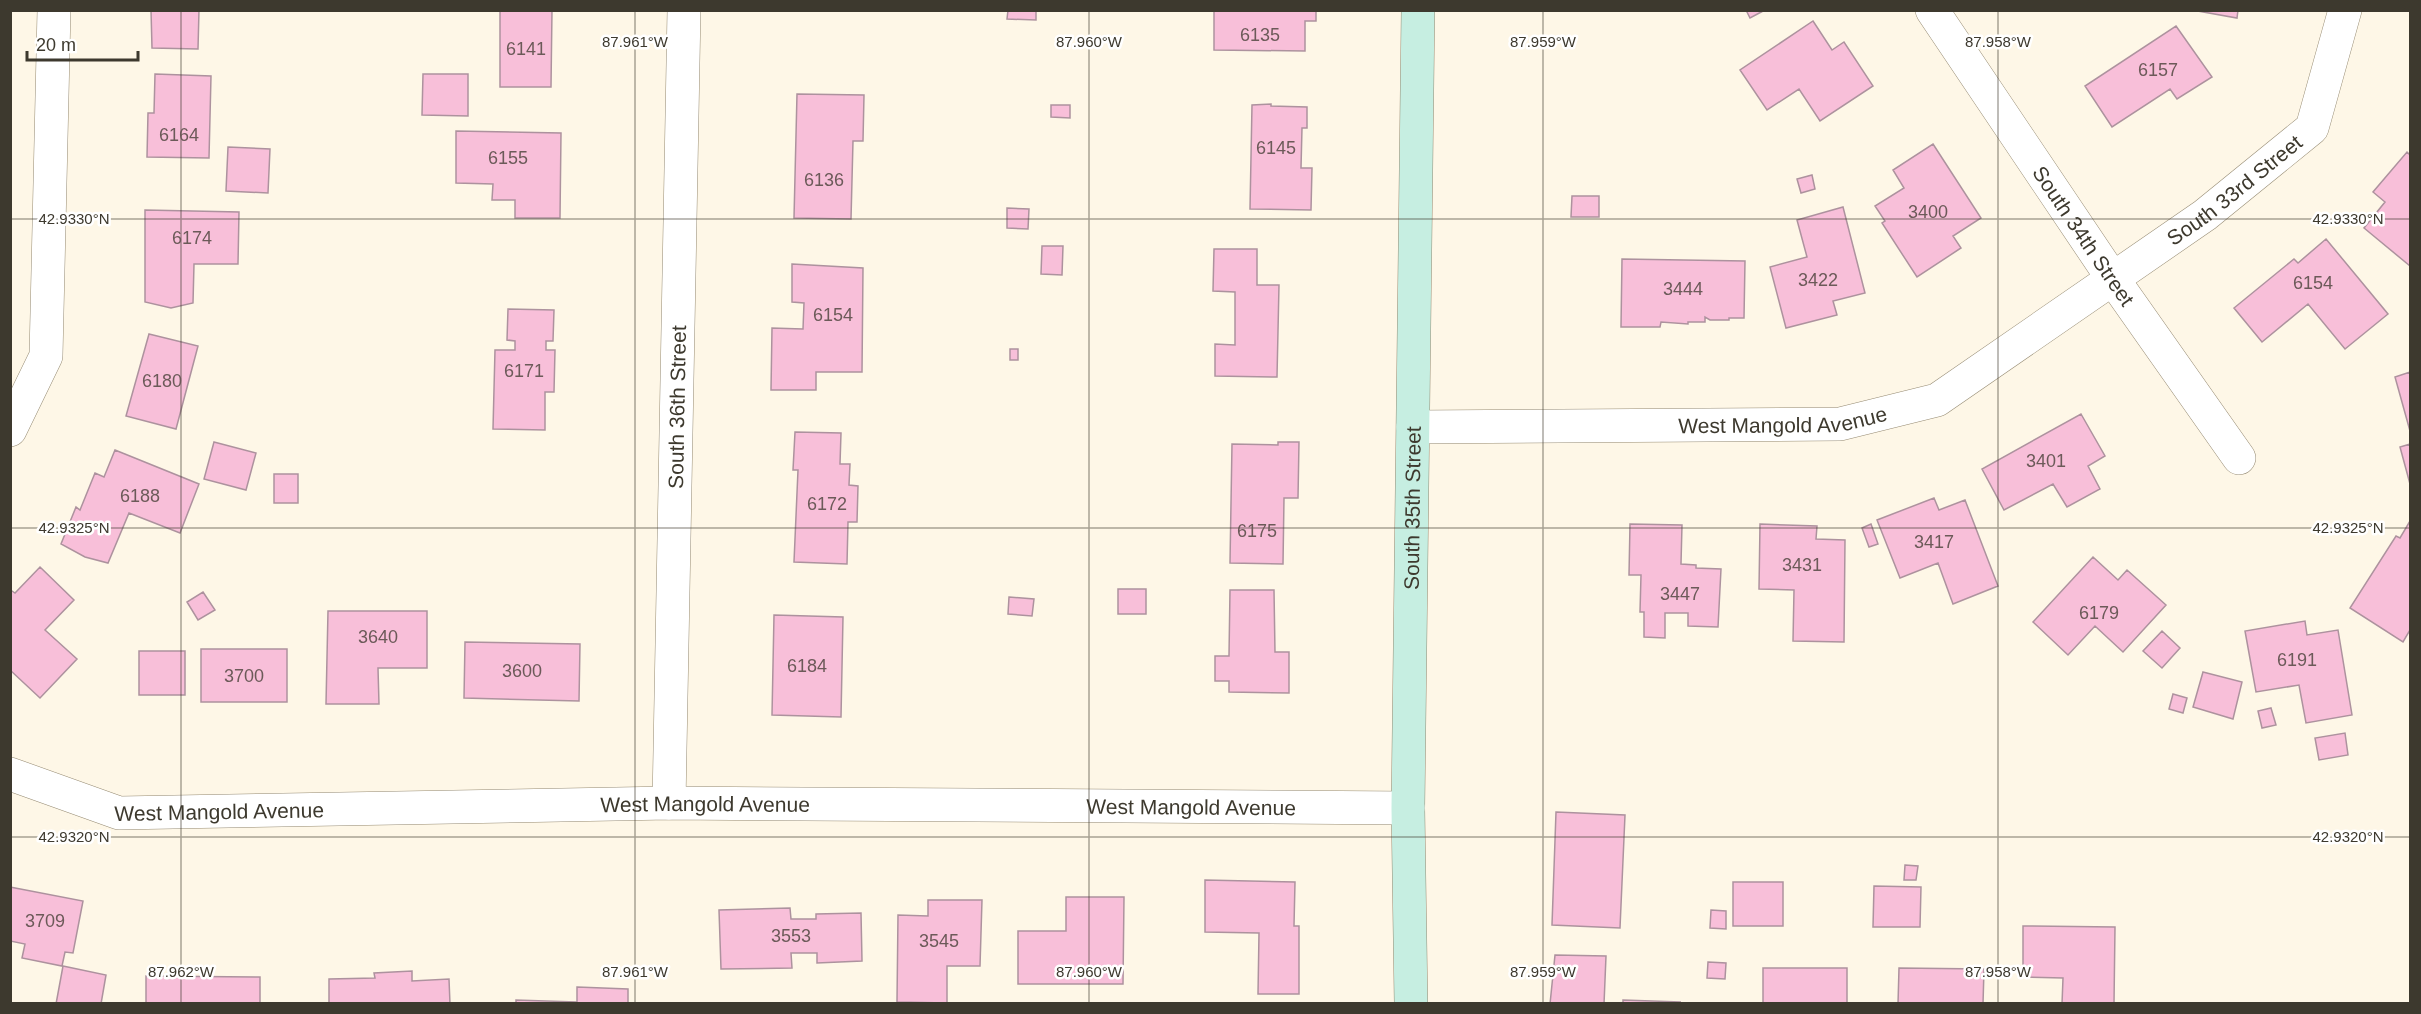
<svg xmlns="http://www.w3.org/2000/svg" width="2421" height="1014" font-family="Arial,sans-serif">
<rect width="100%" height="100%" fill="#fef7e7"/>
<path fill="#f8bfd9" stroke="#ad929e" stroke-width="1.5" d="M151 10H199L198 49 152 48Z
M500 10H552L551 87H500Z
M1008 10H1036V20L1007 19Z
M1214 10H1316V21H1305V51L1214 50Z
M1746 10H1765L1750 18Z
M2192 10H2238L2237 18Z
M1813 21 1832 50 1844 42 1873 86 1820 121 1799 89 1767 110 1740 70Z
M2176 26 2212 77 2177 99 2170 89 2112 127 2085 86Z
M155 74 211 76 209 158 147 157 148 113H154Z
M423 74H468V116L422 115Z
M797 94 864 95 863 141H853L851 219 794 218Z
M1271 104V106L1307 107V128H1302L1301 168H1312L1311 210 1250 209 1252 105Z
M1051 105H1070V118L1051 117Z
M456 131 561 133 560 218H515V200H492L493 184 456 183Z
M1933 144 1981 218 1953 236 1961 248 1917 277 1882 223 1885 221 1875 206 1904 188 1893 170Z
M228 147 270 149 268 193 226 191Z
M2407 152 2410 155V266L2364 228 2385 202 2373 192Z
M1812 175 1815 189 1801 193 1797 179Z
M1572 196H1599V217H1571Z
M1843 207 1865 293 1833 301 1837 315 1786 328 1770 267 1807 257 1797 220Z
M1007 208 1029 209 1028 229 1007 228Z
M145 210 239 212 238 264H194L193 303 171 308 145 302Z
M2326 239 2388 314 2345 349 2308 304 2262 342 2234 308 2294 259 2298 263Z
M1042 246H1063L1062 275 1041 274Z
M1214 249H1257V285H1279L1277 377 1215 376V344L1235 345V292L1213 291Z
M1622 259 1745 261 1744 318H1729V320H1710L1705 317V322H1688V324L1661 322 1660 327H1621Z
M792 264 863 268 862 372H816V390H771L772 328 803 329 804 303 792 302Z
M508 309 554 310 553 341H546V350H555L554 392H545V430L493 429 495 350H515V341L507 340Z
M149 334 198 346 176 429 126 416Z
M1010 349H1018V360H1010Z
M2410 372V431L2395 377Z
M2081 414 2105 456 2088 466 2100 489 2067 507 2053 484 2004 510 1982 469Z
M795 432 841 433 840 464H850L849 485 858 486 857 522H848L847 564 794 562 798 470H793Z
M214 442 256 453 246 490 204 479Z
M1278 442H1299L1298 498H1284L1283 564 1230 563 1232 444 1278 445Z
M2410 444V484L2400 447Z
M115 450 199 484 180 533 129 513 108 563 85 557 61 544 76 507 80 510 95 473 104 477Z
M274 474H298V503H274Z
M1934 498 1939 510 1965 500 1998 586 1953 604 1938 563 1900 578 1877 520Z
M2410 521V630L2403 642 2350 608 2396 536 2400 538Z
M1630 524 1682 525 1681 564 1696 565V568L1721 569 1718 627 1688 626V613H1665V638L1644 637V612H1640L1641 575H1629Z
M1760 524 1817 526 1816 539 1845 540 1844 642 1793 641 1794 590 1759 589Z
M1871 524 1878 544 1869 547 1862 528Z
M2093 557 2118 580 2127 570 2166 605 2123 652 2095 626 2068 655 2033 622Z
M40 567 74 600 45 630 77 659 40 698 10 670V592L12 591 15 593Z
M1118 589H1146V614H1118Z
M1230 590H1274L1275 652H1289V693L1229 692V681H1215V656H1229Z
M203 592 215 610 198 620 187 602Z
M1009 597 1034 599 1032 616 1008 614Z
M328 611H427V668H378L379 704H326Z
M774 615 843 617 841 717 772 715Z
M2305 621 2307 635 2338 630 2352 715 2306 723 2299 685 2256 692 2245 631Z
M2162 631 2180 648 2162 668 2143 651Z
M465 642 580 644 579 701 464 698Z
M201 649H287V702H201Z
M139 651H185V695H139Z
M2203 672 2242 682 2233 719 2193 707Z
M2173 694 2187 698 2183 713 2169 709Z
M2271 708 2276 725 2262 728 2258 711Z
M2345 733 2348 755 2319 760 2315 738Z
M1556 812 1625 815 1620 928 1552 925Z
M1905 865 1918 866 1916 880H1904Z
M1205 880 1295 882 1294 926H1299V994H1258L1259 933 1205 932Z
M1733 882H1783V926H1733Z
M1874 886 1921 887 1920 927H1873Z
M10 887 83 901 73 953 65 952 62 966 22 958 25 944 10 941Z
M1066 897H1124L1123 984H1018V931H1066Z
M928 900H982L980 966H947V1003L897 1002 898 915 928 916Z
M790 908 791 919H816V914L861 913 862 961 817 963V953H791L792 968 721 969 719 910Z
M1711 910 1726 911V929L1710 928Z
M2023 926 2115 927 2114 1004H2062L2063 978 2023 977Z
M1555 955 1606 956 1604 1004H1550Z
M1708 962 1726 963 1725 979 1707 978Z
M63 966 106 975 101 1004H56Z
M1763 968H1847V1004H1763Z
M1899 968 1984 969 1983 1004H1898Z
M412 971V981L449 979 450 1004H329V979L375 978 374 973Z
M146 976 260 977V1004H146Z
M577 987 628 989V1004H516V1000L577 1002Z
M1623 1000 1681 1002 1623 1004Z"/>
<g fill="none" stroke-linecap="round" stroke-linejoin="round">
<g stroke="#968b73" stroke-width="34">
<g id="street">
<path id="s1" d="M1932 10 2113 279 2239 458"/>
<path id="s2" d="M1413 427 1840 424 1937 400 2205 215 2312 128 2345 10"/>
<path d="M10 430 46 356 54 10"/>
<path id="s3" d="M10 774 119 813 669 803 1408 808"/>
<path id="s4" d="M669 803 684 10"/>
</g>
</g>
<g stroke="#968b73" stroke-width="34">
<g id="secondary">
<path id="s5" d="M1411 1004 1408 808 1418 10"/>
</g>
</g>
<use href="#street" stroke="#fff" stroke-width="33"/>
<use href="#secondary" stroke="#c6eee1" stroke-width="33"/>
</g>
<path fill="none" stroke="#3d392e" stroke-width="1.5" stroke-opacity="0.45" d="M181 10V1004M635 10V1004M1089 10V1004M1543 10V1004M1998 10V1004M10 219H2410M10 528H2410M10 837H2410"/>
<g text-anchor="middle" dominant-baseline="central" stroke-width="5" stroke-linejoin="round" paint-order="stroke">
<g font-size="18" fill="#6c5a59">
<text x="1260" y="35">6135</text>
<text x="526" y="49">6141</text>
<text x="2158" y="70">6157</text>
<text x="179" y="135">6164</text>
<text x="1276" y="148">6145</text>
<text x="508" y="158">6155</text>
<text x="824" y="180">6136</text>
<text x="1928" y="212">3400</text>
<text x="192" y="238">6174</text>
<text x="1818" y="280">3422</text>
<text x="2313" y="283">6154</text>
<text x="1683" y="289">3444</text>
<text x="833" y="315">6154</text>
<text x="524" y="371">6171</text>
<text x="162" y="381">6180</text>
<text x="2046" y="461">3401</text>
<text x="140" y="496">6188</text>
<text x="827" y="504">6172</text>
<text x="1257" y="531">6175</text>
<text x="1934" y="542">3417</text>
<text x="1802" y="565">3431</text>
<text x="1680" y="594">3447</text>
<text x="2099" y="613">6179</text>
<text x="378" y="637">3640</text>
<text x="2297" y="660">6191</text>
<text x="807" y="666">6184</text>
<text x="522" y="671">3600</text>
<text x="244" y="676">3700</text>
<text x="45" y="921">3709</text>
<text x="791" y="936">3553</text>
<text x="939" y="941">3545</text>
</g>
<g font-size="21" fill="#3d392e" stroke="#fff">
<text stroke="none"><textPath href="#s2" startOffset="891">South 33rd Street</textPath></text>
<text stroke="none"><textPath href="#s1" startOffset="272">South 34th Street</textPath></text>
<text stroke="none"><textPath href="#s4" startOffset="396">South 36th Street</textPath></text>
<text stroke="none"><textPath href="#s2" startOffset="370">West Mangold Avenue</textPath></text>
<text stroke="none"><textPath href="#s5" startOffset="496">South 35th Street</textPath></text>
<text stroke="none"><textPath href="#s3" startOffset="702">West Mangold Avenue</textPath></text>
<text stroke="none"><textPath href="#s3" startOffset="1188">West Mangold Avenue</textPath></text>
<text stroke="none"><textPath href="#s3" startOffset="216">West Mangold Avenue</textPath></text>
</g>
</g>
<g font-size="15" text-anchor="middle" fill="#3d392e" stroke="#fff" stroke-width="5" stroke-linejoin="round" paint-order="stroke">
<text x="635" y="47">87.961°W</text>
<text x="1089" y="47">87.960°W</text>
<text x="1543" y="47">87.959°W</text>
<text x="1998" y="47">87.958°W</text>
<text x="74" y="224">42.9330°N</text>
<text x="2348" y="224">42.9330°N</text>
<text x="74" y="533">42.9325°N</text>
<text x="2348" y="533">42.9325°N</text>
<text x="74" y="842">42.9320°N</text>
<text x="2348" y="842">42.9320°N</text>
<text x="181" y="977">87.962°W</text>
<text x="635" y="977">87.961°W</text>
<text x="1089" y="977">87.960°W</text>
<text x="1543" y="977">87.959°W</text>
<text x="1998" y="977">87.958°W</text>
</g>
<rect width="2421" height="1014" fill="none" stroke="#3d392e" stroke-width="24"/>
<path d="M27 51v9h111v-9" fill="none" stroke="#3d392e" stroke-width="3"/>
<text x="36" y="51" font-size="18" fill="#3d392e" stroke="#ffffff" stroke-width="4.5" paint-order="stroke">20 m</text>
</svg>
